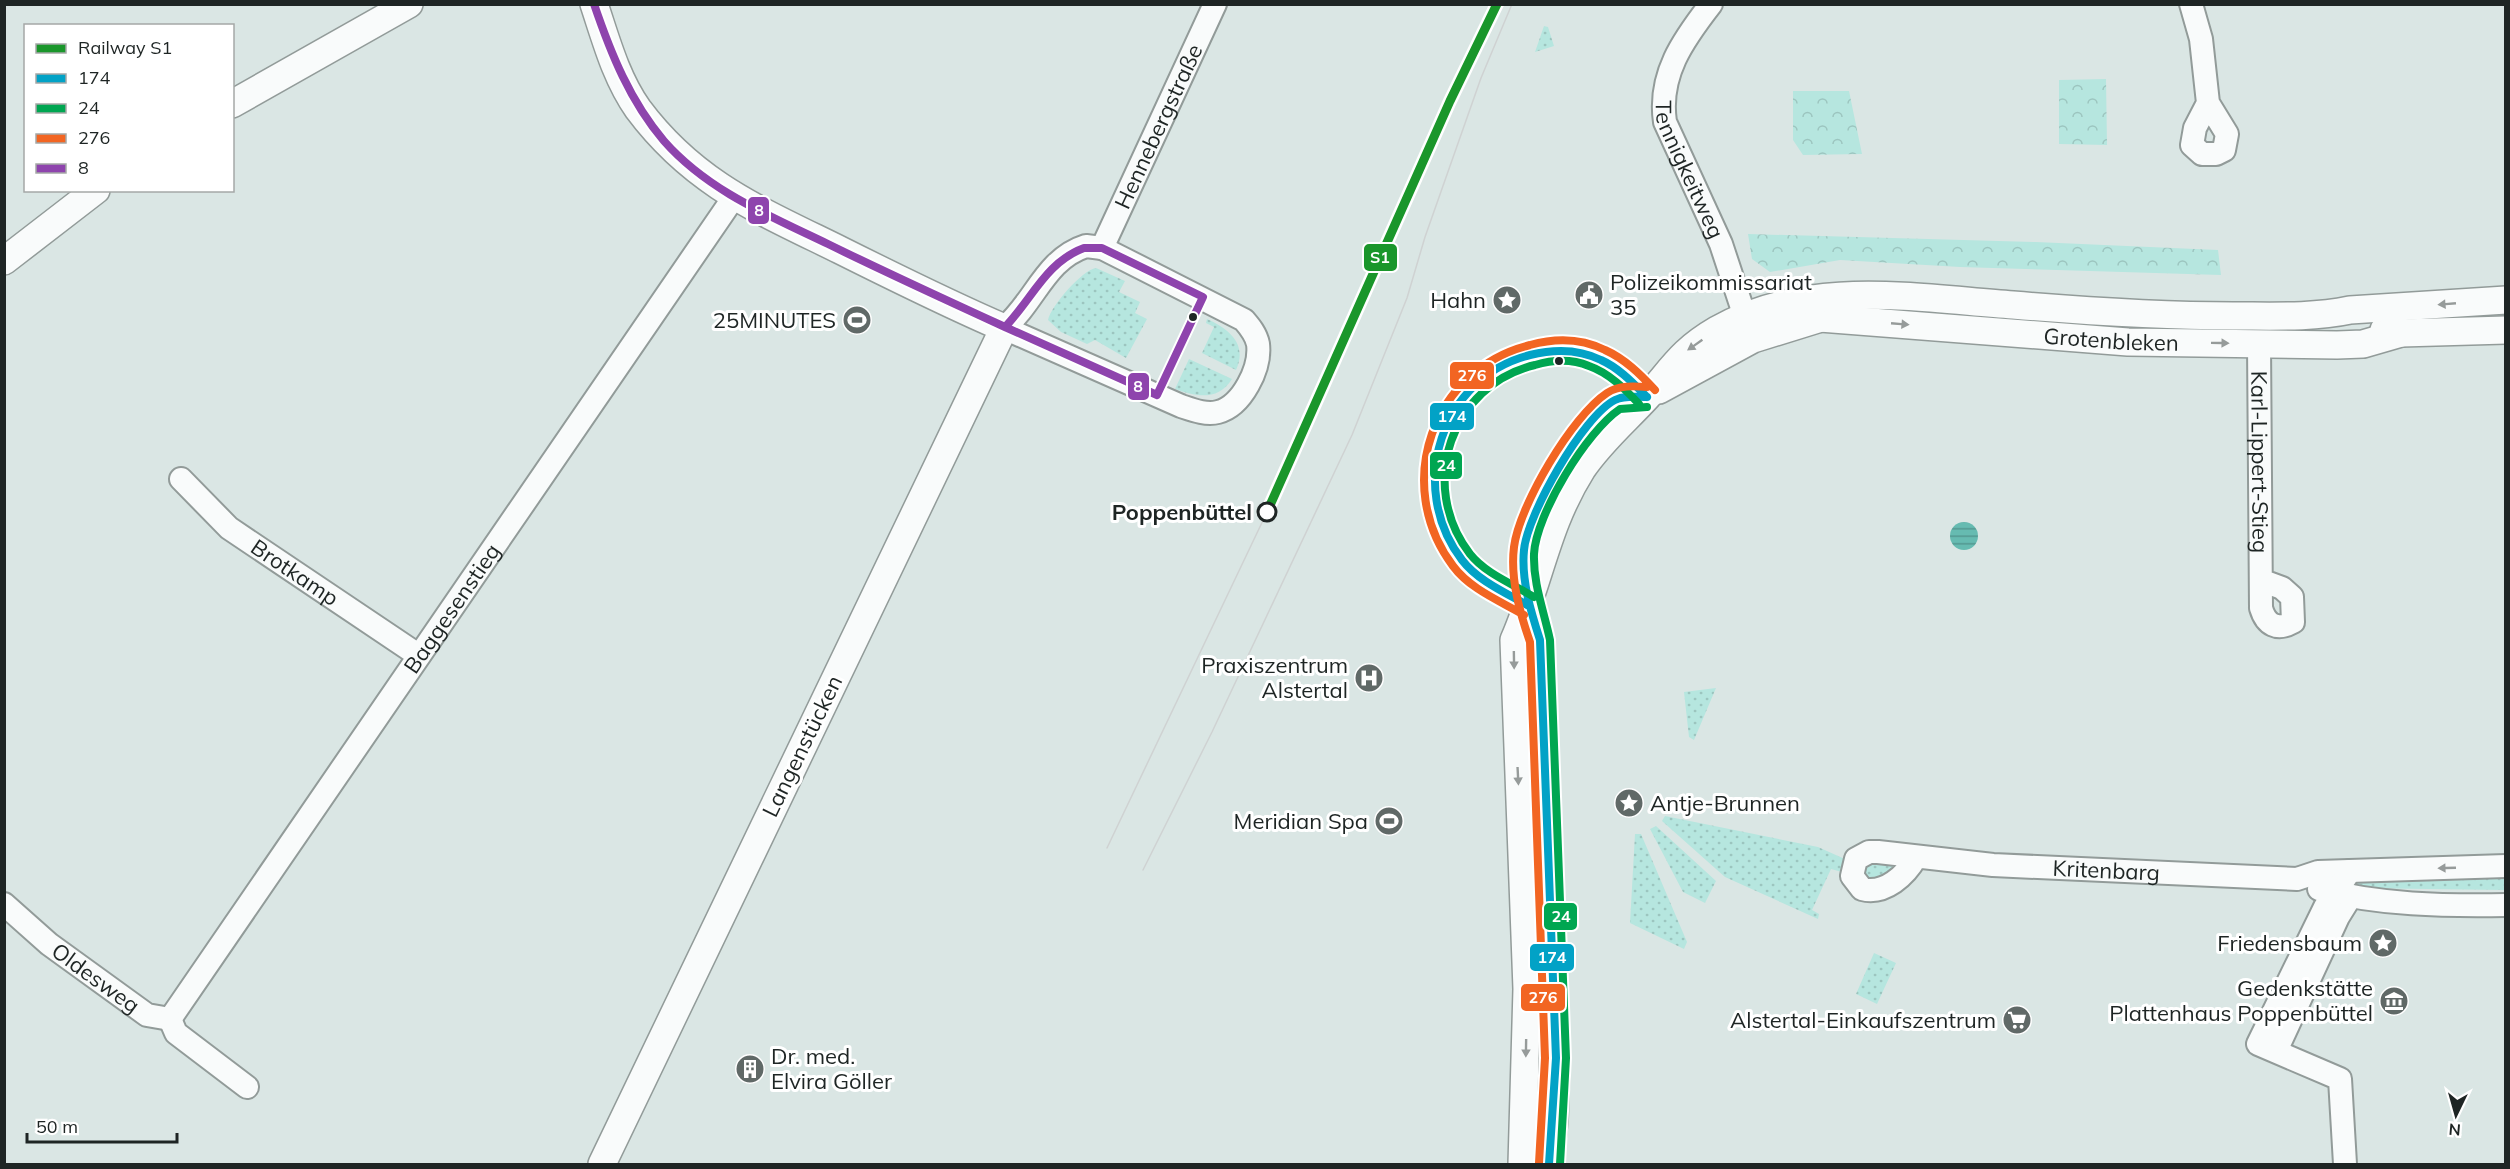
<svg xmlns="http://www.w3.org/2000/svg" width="2510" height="1169" font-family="Mulish,sans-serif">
<defs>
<pattern id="grass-dots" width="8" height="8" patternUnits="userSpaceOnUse" patternTransform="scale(1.5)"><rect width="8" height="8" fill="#b6e6df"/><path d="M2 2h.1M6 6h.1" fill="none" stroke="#9cc5bf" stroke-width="1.8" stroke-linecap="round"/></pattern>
<pattern id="park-crowns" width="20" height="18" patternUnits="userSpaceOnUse" patternTransform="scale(1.5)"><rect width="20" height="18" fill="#b6e6df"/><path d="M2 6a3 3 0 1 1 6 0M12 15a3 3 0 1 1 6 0" fill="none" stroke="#9cc5bf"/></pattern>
<pattern id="water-rules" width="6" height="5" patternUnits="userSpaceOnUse" patternTransform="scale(1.5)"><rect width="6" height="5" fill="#66bbb1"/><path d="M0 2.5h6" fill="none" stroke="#539890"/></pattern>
</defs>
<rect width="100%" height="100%" fill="#dae6e4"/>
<path fill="url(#grass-dots)" d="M1544 26 1548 27 1554 46 1535 52Z
M1096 268 1125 281 1119 292 1140 302 1135 313 1147 319 1126 358 1095 340 1087 344 1061 332 1048 320C1051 306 1082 270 1096 268Z
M1207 319C1229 329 1248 344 1236 370L1202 353 1214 327 1206 323Z
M1189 359 1232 379C1218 401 1197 397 1175 389Z
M1716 688 1694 740 1689 737 1684 692Z
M1665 816 1818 847 1847 860 1842 872 1831 869 1812 910 1819 914 1818 919 1725 877 1662 821Z
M1656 826 1716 881 1705 903 1683 892 1650 829Z
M1635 834H1641L1687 942 1684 949 1630 923Z
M1869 863 1896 864V868L1869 881 1860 868Z
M2506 878 2505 890 2351 888 2356 881Z
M1874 953 1896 963 1877 1004 1856 994Z"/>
<path fill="url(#park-crowns)" d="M2106 79 2107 145 2059 144V80Z
M1793 91H1849L1862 154 1803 155 1793 140Z
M1748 234 2036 242 2218 250 2221 275 1960 267 1840 260 1770 272 1752 259Z"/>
<path fill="url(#water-rules)" d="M1950 536a14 14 0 1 1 28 0a14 14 0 1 1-28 0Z"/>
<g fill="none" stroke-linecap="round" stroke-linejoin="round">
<g stroke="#929b99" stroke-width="26">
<g id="minor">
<path id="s1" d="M1711 4C1683 40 1658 75 1665 122L1721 244 1750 332"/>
<path d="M2191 4 2201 39 2208 103 2227 134 2224 150 2216 154H2202L2192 145 2195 128 2208 103"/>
<path d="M1086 246 1102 248 1244 320C1250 327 1256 334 1258 344 1261 368 1242 406 1218 412 1206 415 1193 410 1181 406L1004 328C1035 302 1045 259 1086 246Z"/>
<path id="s2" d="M1102 248 1215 4"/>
<path id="s3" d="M2259 344 2261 608C2266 625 2277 631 2293 622L2292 597 2282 588 2263 581"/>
<path id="s4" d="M181 479 229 528 418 655"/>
<path id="s5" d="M1916 857C1906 875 1885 895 1862 889L1852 876 1856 859 1869 852H1878L1993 865 2297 879 2318 872 2506 866"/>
<path d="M2319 889C2379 905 2444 906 2506 905"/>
<path id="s6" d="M4 904 49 944 147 1015 170 1019"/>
<path id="s7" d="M170 1019 734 197"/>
<path d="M170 1019 176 1033 247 1087"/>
<path d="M2276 1051 2338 917 2351 896"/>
<path d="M2345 1164 2340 1079 2258 1044 2325 907 2350 871"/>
</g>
</g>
<g stroke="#929b99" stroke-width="30">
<g id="tertiary">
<path d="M594 4C606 40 616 78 638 109 694 184 759 210 840 250 894 277 948 304 1004 328L602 1164"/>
<path d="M232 104 409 4"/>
<path d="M4 261 96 190"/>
<path id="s8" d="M1820 318 2128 342 2337 345 2363 344 2401 333"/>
<path d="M2384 330 2401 333 2506 330"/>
<path d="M1659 390 1753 339 1837 313"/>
<path d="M1529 606 1540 640 1556 1058 1554 1120 1549 1164"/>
<path d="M1522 1164 1527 989 1514 640C1540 581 1546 526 1582 469 1601 441 1625 421 1647 397 1673 368 1681 351 1717 330 1808 278 1914 298 2013 305 2086 311 2159 316 2233 316 2272 316 2312 318 2350 310L2506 300"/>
</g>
</g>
<use href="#minor" stroke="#f9fbfb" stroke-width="22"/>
<use href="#tertiary" stroke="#f9fbfb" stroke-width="27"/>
<path stroke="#cfd2d2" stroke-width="1.5" d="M1107 848 1267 512
M1143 870 1212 732 1352 435 1407 298 1425 237 1481 78 1512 4"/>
<g stroke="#fff" stroke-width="12">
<path id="bus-1" d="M1529 606C1506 593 1478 581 1462 560 1406 487 1441 377 1530 355 1554 349 1579 349 1601 360 1619 368 1633 383 1647 397
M1549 1164 1556 1058 1540 640C1531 612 1521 580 1524 550 1527 515 1583 416 1615 400 1625 395 1637 397 1647 397"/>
</g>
<g stroke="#fff" stroke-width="12">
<path id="bus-2" d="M1534 597C1513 584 1486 574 1470 554 1417 485 1451 385 1535 365 1552 360 1572 359 1589 366 1609 373 1625 389 1639 404
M1560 1164 1566 1058 1550 640C1544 611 1533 584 1534 554 1536 514 1587 431 1620 409L1647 407"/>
</g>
<g stroke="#fff" stroke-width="12">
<path id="bus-3" d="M1524 615C1500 601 1470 589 1453 566 1392 485 1432 369 1530 345 1555 338 1581 338 1605 350 1625 359 1640 374 1655 390
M1539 1163 1545 1058 1530 642C1520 613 1510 579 1514 547 1519 506 1572 416 1607 393 1619 385 1634 386 1647 387"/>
</g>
<g stroke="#fff" stroke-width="12">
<path id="bus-4" d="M594 4C611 54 630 101 664 141 708 191 770 216 828 244 887 273 946 300 1005 327
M1084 248H1102L1203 297 1157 395 1005 327C1032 299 1046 262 1084 248Z"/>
</g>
<use href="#bus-1" stroke="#02a2c6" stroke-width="8"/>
<use href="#bus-2" stroke="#00a651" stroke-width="8"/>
<use href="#bus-3" stroke="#f26522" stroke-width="8"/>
<use href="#bus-4" stroke="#8e44ad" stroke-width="8"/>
<g stroke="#fff" stroke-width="14">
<path id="rail-1" d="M1267 512 1450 101 1497 4"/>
</g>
<use href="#rail-1" stroke="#1a962b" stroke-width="9"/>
</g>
<defs><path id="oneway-solid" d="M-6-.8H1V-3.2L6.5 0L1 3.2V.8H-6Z" transform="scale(1.5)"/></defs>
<g fill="#969b9a">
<use href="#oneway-solid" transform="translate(2447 304) rotate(175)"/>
<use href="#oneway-solid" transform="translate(1900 324) rotate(5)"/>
<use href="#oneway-solid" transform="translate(2220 343) rotate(1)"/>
<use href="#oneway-solid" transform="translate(1695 345) rotate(145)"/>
<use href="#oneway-solid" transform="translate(1514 660) rotate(89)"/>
<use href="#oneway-solid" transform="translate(1518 776) rotate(87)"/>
<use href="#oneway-solid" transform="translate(2447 868) rotate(178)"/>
<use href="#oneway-solid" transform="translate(1526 1048) rotate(91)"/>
</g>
<defs>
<g id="civic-disc" transform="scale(1.5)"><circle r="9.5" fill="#606967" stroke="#fff"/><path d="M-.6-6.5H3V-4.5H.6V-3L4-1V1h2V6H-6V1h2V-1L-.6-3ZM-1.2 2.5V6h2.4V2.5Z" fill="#fff"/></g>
<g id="sight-disc" transform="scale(1.5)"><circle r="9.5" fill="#606967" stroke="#fff"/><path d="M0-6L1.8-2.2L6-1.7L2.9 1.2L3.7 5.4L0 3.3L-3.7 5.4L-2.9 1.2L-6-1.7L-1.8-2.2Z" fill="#fff"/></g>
<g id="stadium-disc" transform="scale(1.5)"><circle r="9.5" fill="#606967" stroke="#fff"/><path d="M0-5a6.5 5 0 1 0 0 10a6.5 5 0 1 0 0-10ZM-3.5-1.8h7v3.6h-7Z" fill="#fff"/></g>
<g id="hospital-disc" transform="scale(1.5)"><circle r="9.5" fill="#606967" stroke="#fff"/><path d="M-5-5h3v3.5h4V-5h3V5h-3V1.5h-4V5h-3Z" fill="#fff"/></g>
<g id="museum-disc" transform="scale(1.5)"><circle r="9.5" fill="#606967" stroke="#fff"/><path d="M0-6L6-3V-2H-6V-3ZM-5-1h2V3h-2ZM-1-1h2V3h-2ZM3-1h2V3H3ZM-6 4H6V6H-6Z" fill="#fff"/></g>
<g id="supermarket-disc" transform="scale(1.5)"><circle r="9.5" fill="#606967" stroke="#fff"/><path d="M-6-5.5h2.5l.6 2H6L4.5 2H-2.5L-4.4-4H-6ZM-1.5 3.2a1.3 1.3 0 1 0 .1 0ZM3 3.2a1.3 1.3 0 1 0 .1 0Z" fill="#fff"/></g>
<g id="building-disc" transform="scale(1.5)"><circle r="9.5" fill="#606967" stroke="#fff"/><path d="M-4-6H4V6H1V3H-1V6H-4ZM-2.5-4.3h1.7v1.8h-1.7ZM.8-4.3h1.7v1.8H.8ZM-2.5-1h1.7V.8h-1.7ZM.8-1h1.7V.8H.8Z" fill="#fff"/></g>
</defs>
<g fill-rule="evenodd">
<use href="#civic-disc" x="1589" y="295"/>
<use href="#sight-disc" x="1507" y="300"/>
<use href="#stadium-disc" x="857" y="320"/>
<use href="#hospital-disc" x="1369" y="678"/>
<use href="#sight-disc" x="1629" y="803"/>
<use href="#stadium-disc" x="1389" y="821"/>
<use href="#sight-disc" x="2383" y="943"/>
<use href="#museum-disc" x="2394" y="1001"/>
<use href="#supermarket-disc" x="2017" y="1020"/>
<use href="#building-disc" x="750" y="1069"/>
</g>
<g fill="#1e2524" stroke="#fff" stroke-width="2">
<circle cx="1193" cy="317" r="5"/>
<circle cx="1559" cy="361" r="5"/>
</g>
<circle fill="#fff" stroke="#1e2524" stroke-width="3" cx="1267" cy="512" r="9"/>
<g text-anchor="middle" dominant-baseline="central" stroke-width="6" stroke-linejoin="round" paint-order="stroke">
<g font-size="22" fill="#1e2524" stroke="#fff">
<text stroke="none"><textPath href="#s2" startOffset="134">Hennebergstraße</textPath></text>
<text stroke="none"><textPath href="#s1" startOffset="183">Tennigkeitweg</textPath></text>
<text stroke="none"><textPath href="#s8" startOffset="292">Grotenbleken</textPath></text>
<text stroke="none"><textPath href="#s3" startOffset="118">Karl-Lippert-Stieg</textPath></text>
<text stroke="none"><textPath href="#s4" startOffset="148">Brotkamp</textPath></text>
<text stroke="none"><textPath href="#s7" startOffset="498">Baggesenstieg</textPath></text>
<text transform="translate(802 746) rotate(-64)">Langenstücken</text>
<text stroke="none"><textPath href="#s5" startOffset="354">Kritenbarg</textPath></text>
<text stroke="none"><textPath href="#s6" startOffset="118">Oldesweg</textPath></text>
</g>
<g font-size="22" fill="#1e2524" stroke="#fff" text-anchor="end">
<text x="1610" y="282" text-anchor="start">Polizeikommissariat<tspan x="1610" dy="25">35</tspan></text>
<text x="1486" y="300">Hahn</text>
<text x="836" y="320">25MINUTES</text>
<text x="1348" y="665">Praxiszentrum<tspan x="1348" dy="25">Alstertal</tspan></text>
<text x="1650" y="803" text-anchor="start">Antje-Brunnen</text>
<text x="1368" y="821">Meridian Spa</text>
<text x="2362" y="943">Friedensbaum</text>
<text x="2373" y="988">Gedenkstätte<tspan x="2373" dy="25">Plattenhaus Poppenbüttel</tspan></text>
<text x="1996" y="1020">Alstertal-Einkaufszentrum</text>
<text x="771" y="1056" text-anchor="start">Dr. med.<tspan x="771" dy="25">Elvira Göller</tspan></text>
</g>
<g font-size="22" font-weight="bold" fill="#1e2524" stroke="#fff" text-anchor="end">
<text x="1252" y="512">Poppenbüttel</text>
</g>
</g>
<g stroke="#fff" stroke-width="2">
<rect x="747" y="196" width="23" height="29" rx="6" fill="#8e44ad"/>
<rect x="1363" y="243" width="35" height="29" rx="6" fill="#1a962b"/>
<rect x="1449" y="361" width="46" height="29" rx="6" fill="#f26522"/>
<rect x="1127" y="372" width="23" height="29" rx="6" fill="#8e44ad"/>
<rect x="1429" y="402" width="46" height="29" rx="6" fill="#02a2c6"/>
<rect x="1429" y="451" width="34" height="29" rx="6" fill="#00a651"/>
<rect x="1543" y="902" width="35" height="29" rx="6" fill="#00a651"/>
<rect x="1529" y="943" width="46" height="29" rx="6" fill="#02a2c6"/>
<rect x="1520" y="983" width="46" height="29" rx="6" fill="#f26522"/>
</g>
<g font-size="16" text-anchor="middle" font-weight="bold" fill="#fff">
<text x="759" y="216">8</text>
<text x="1380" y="263">S1</text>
<text x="1472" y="381">276</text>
<text x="1138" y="392">8</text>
<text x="1452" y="422">174</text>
<text x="1446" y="471">24</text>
<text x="1561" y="922">24</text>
<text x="1552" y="963">174</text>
<text x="1543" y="1003">276</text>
</g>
<rect width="2510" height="1169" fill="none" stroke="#1e2524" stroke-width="12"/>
<rect x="24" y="24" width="210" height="168" fill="#ffffff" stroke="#a5a8a7" stroke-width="1.5"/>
<rect x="36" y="44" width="30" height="9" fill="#1a962b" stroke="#a5a8a7" stroke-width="1.5"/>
<text x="78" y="54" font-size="18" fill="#1e2524">Railway S1</text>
<rect x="36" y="74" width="30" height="9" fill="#02a2c6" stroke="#a5a8a7" stroke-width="1.5"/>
<text x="78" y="84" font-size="18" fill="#1e2524">174</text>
<rect x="36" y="104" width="30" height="9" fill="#00a651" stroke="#a5a8a7" stroke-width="1.5"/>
<text x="78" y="114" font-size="18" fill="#1e2524">24</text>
<rect x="36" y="134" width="30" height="9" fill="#f26522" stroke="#a5a8a7" stroke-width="1.5"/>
<text x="78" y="144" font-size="18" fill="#1e2524">276</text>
<rect x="36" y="164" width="30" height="9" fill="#8e44ad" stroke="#a5a8a7" stroke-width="1.5"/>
<text x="78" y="174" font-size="18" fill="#1e2524">8</text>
<g transform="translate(2456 1115) rotate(185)" stroke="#ffffff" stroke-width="4.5" paint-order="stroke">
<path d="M0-4.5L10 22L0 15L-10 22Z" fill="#1e2524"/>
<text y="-9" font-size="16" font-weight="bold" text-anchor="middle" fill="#1e2524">N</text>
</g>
<path d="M27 1133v9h150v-9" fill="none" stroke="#1e2524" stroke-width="3"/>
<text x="36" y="1133" font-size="18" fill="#1e2524" stroke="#ffffff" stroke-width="4.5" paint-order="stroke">50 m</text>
</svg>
